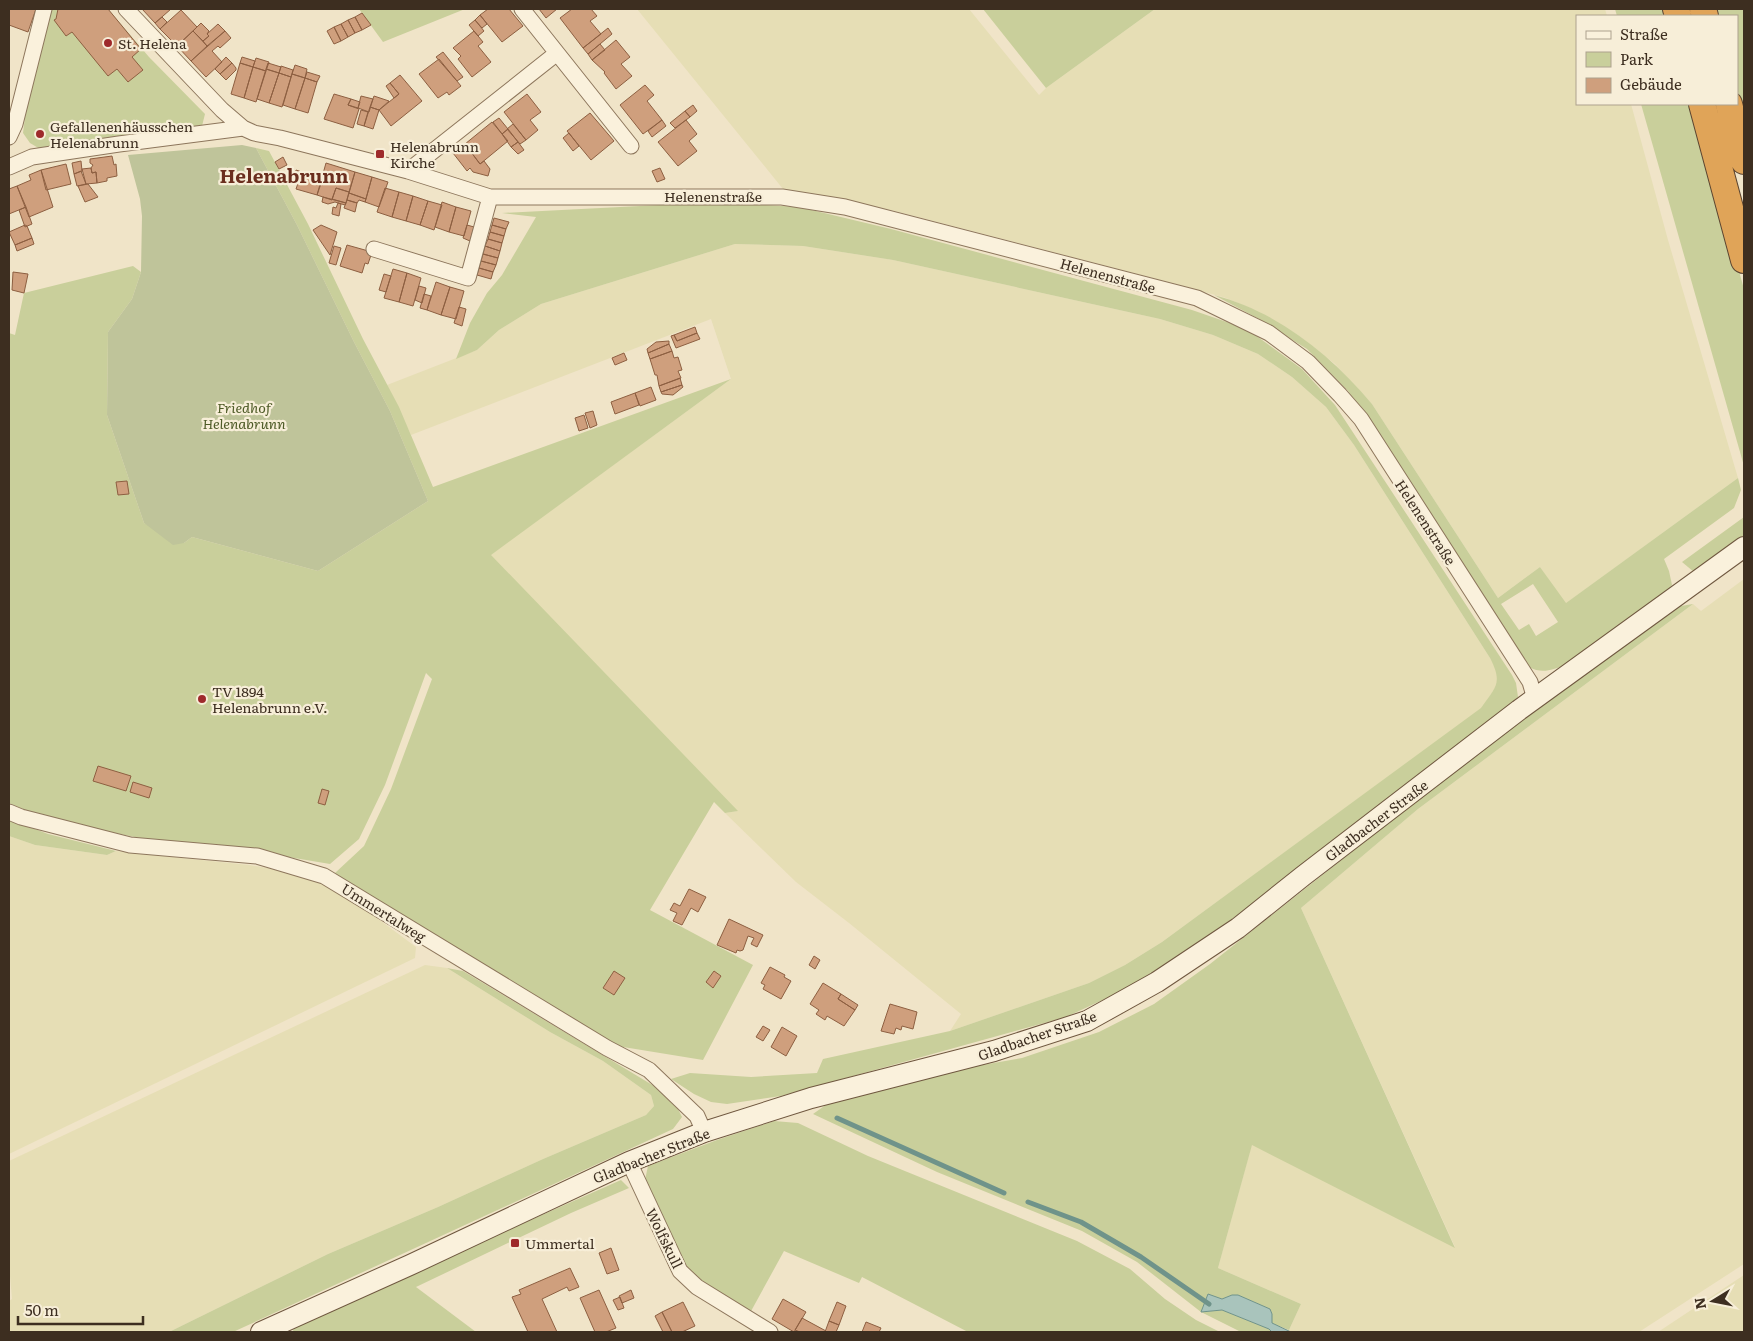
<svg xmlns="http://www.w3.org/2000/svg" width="1753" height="1341" font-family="Literata,serif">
<rect width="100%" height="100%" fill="#f0e4c8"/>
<path fill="#e6deb5" d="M637 9H969L1039 95 1046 88 1155 9H1605L1607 16H1577V104H1631L1668 240 1738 478 1565 604 1540 567 1498 598 1372 404 1335 364 1298 335 1250 308 1226 298 1172 283 891 210 846 203 783 189Z
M735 244 803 246 893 260 1160 319 1213 335 1258 354 1292 377 1326 407 1354 445 1490 658 1497 670V685L1482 708 1162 942 1125 965 1089 983 950 1031 961 1014 849 923 796 882 725 813 737 811 490 555 731 379 711 319 411 435 387 385 477 350 499 330 541 304Z
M1744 579V1264L1639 1332H1291L1289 1330 1301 1304 1218 1268 1252 1144 1455 1247 1301 908 1418 809 1693 604 1701 611Z
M9 836 35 845 107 855 116 851 249 865 286 871 322 884 354 901 416 947 415 958 9 1154Z
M425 965 447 968 550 1032 603 1061 651 1095 654 1106 646 1115 543 1159 438 1207 328 1254 169 1332H9V1301L12 1299 9 1265V1161Z
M1744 1275V1332H1658Z"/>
<path fill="#c9cf9b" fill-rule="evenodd" d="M52 9H108L149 57 205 114 202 126 40 149 30 143 23 133 26 109Z
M359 9H465L383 42Z
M983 9H1155L1046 88Z
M1615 9H1665L1667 16H1617Z
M1714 9H1744V114L1737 88V16H1716Z
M1641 104H1692L1744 289V466Z
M256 148 269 151 308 224 363 339 399 407 433 487 731 379 491 555 738 811 725 813 714 802 650 910 753 965 703 1060 617 1046 354 887 335 873 364 846 391 789 432 679 426 673 385 785 359 839 330 864 246 850 166 843 94 829 25 810 9 803V333L15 335 24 293 133 266 141 272 132 299 108 332 107 415 144 523 184 543 192 537 318 571 428 501 390 411 354 342 297 225Z
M718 202 799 207 891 229 1192 310 1247 329 1302 369 1335 405 1512 675 1516 683 1518 697 1503 711 1288 878 1198 944 1135 985 1066 1017 781 1096 727 1104 711 1102 694 1094 671 1079 690 1073 751 1077 817 1073 823 1059 950 1031 1089 983 1125 965 1162 942 1481 708C1496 687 1503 683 1490 658L1354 445 1326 407 1292 377 1258 354 1213 335 1160 319 893 260 803 246 735 244 541 304 499 330 477 350 456 359 470 323 487 293 502 275 536 217 502 213Z
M1214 295C1278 312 1330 354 1372 404L1498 598 1540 567 1566 603 1738 478 1741 490 1734 508 1664 559 1669 571 1672 585 1668 590 1565 665C1552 670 1542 674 1529 667L1348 391 1307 349 1259 319ZM1533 584 1558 622 1536 636 1529 624 1519 630 1501 604Z
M1744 517V535L1694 572 1682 562Z
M1693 604 1418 809 1301 908 1455 1248 1252 1145 1218 1268 1301 1304 1289 1330 1271 1323 1272 1314 1270 1309 1238 1295H1232L1222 1299 1208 1294 1201 1312 1222 1310 1269 1329 1272 1332H1241L1201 1312 1137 1262 1082 1231 937 1172 813 1114 830 1102 971 1067 1022 1058 1099 1032 1154 1004 1210 964 1494 739 1681 606Z
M9 819 48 834 116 851 107 855 35 845 9 836Z
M447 968 463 971 664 1092 675 1103 682 1117 673 1129 233 1332H169L328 1254 438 1207 543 1159 646 1115 654 1106 651 1095 603 1061 550 1032Z
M774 1121 798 1123 868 1156 1077 1241 1130 1269 1165 1299 1196 1320 1220 1332H968L862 1277 859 1283 784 1251 750 1313 689 1274 645 1180 648 1166 717 1140Z
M621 1180 629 1188 571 1213 416 1287 476 1332H293L294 1325Z"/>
<path fill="#bfc49a" d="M242 145 256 148 297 225 354 342 390 411 428 501 318 571 192 537 184 543 173 545 144 523 107 415 108 332 132 299 141 272 142 216 140 199 128 155Z"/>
<path fill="#a9c4bc" stroke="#6f938a" d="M1208 1294 1222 1299 1232 1295H1238L1270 1309 1272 1314V1323L1291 1332H1272L1269 1329 1222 1310 1201 1312Z"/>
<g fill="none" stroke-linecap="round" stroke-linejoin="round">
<path stroke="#6f938a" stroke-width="5" d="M837 1118 1004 1193
M1028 1202 1081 1222 1141 1257 1209 1304"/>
</g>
<path fill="#cf9f7d" stroke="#8d5f41" d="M9 9H36L28 32 9 25Z
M58 9H108L141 49 132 57 143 70 128 82 117 69 108 76 72 32 66 36 54 20 56 19Z
M142 9H171L155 23Z
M488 9H509L523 26 502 42 480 15Z
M539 9H557L546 18Z
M572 9H591L597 16 590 21 601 34 583 48 560 18Z
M181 10 197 27 177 46 160 29Z
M362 13 371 25 362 30 355 17Z
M480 15 487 24 482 28 475 20Z
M162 17 167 22 160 29 155 23Z
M355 17 362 30 355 33 348 20Z
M348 20 355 33 348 37 341 24Z
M475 20 484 31 478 36 469 25Z
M201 23 209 31 207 34 209 36 203 41 193 31Z
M218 24 225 31 207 46 203 41 209 36 207 34Z
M341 24 348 37 341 41 334 27Z
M334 27 341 41 334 44 327 31Z
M608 28 612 34 588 54 583 48Z
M193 31 207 46 191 61 177 46Z
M225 31 231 38 220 48 218 46 212 51 222 62 206 77 191 61Z
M474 31 483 42 478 46 491 62 472 77 458 59 461 56 453 48Z
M616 40 630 57 621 64 632 76 616 89 604 73 605 72 592 60Z
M600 44 605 50 592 60 588 54Z
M443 52 463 77 457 81 436 57Z
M226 57 232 63 220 74 215 69Z
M242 57 255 61 253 67 240 63Z
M256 58 269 62 266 71 253 67Z
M439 59 461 86 449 95 447 92 438 98 419 74Z
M232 63 236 68V70L226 80 220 74Z
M240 63 253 67 244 98 231 94Z
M268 63 281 67 279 73 266 69Z
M295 65 307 69 305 78 292 74Z
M281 66 293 70 291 77 279 73Z
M253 67 266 71 256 102 244 98Z
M266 69 279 73 269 103 257 99Z
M307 72 320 76 317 82 305 78Z
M279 73 291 77 282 107 269 103Z
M292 74 305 78 295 109 283 105Z
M400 75 422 101 391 126 379 110 399 94 390 83Z
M305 78 317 82 308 113 295 109Z
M390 83 399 94 394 98 386 86Z
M645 85 654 95 647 101 662 120 643 134 620 105Z
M334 94 351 99 348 105 359 109 353 128 324 119Z
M527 94 541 112 530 120 538 130 526 140 504 112Z
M361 96 373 99 369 112 358 108Z
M374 96 389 101 379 110 370 107Z
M351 99 360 102 358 108 348 105Z
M693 105 697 111 690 117 685 111Z
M370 107 379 110 373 129 364 126Z
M361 110 368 112 364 126 357 124Z
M685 111 690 117 675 128 670 123Z
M590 113 614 141 591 160 567 131Z
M499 118 508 129 502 134 493 122Z
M662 120 666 126 652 137 648 131Z
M686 120 697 134 689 141 697 151 678 166 658 142Z
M492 122 508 141 480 164 465 144Z
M513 124 526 140 520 144 507 129Z
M508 129 518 142 511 147 502 134Z
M569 133 579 146 573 151 563 138Z
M518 142 524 150 518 154 511 147Z
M465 144 480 164 484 161 490 169 488 176 473 172 470 168 467 171 453 153Z
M112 156 114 165 116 164 117 176 107 178V181L97 183 96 172 92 173 91 168 93 165 90 163V159Z
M283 157 287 165 279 169 275 162Z
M81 161 82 171 74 174 72 163Z
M326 163 355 172 349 192 336 188 332 200 317 195Z
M66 164 71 184 46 190 41 170Z
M91 168 92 173 96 172 97 183 86 184 82 169Z
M660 168 665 179 657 182 652 171Z
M41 170 53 207 29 217 17 186 31 180 29 175Z
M296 170 302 172 298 183 292 181Z
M81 171 86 184 77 186 74 174Z
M302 172 323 178 317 195 296 189Z
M355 172 372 177 366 199 349 193Z
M372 177 388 182 379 207 365 202Z
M88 184 98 197 85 202 78 186Z
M17 186 26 207 9 214V189Z
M336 188 349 192 346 203 332 199Z
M385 188 399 192 392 217 377 212Z
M399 192 413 196 406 221 392 217Z
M349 193 366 199 365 202 359 200 357 203 347 200Z
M413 196 428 201 420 225 406 221Z
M323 197 346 203 345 205 335 202 328 204 322 202Z
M347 200 357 203 355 212 344 208Z
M428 201 442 205 434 230 420 225Z
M442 202 456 207 449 232 435 227Z
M338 203 341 204 339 216 332 214 333 207 336 208Z
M26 207 32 224 25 227 19 210Z
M456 207 471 211 464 236 449 232Z
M494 218 509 222 506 229 492 225Z
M25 225 27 226 32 238 15 245 9 232Z
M321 225 337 232 330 255 313 230Z
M467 225 474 227 470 241 463 238Z
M492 225 506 229 504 236 490 232Z
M490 232 504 236 502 243 488 239Z
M32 238 34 244 17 251 15 245Z
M488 239 502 243 500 251 485 246Z
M347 245 372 252 368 264 365 263 362 273 340 266Z
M334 246 341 248 336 265 329 263Z
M485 246 500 251 498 258 483 254Z
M483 254 498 258 496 265 481 261Z
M481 261 496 265 493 272 479 268Z
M479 268 493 272 491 279 477 275Z
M393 269 407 273 399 302 384 298Z
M13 272 28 274 24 293 12 290Z
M407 273 421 278 413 306 399 302Z
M384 274 391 276 386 292 379 290Z
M436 282 450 287 441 315 427 310Z
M419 286 426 288 422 303 415 300Z
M450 287 464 291 456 319 441 315Z
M424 294 431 296 427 310 420 308Z
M459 307 466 309 462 326 454 323Z
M695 327 697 333 677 341 674 335Z
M697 333 700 339 676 348 671 336 674 335 677 341Z
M669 341V344L648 353 647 349 656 342Z
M669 344 672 351 650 359 648 353Z
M672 351 674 358 678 357 682 370 678 371 681 378 659 386 657 375H655L650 359Z
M624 353 627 360 615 365 612 358Z
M680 378 682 385 661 392 659 386Z
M682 385 683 387 673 395 662 394 661 392Z
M651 387 656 400 640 406 635 393Z
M635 393 639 405 615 414 611 402Z
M593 411 597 425 590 428 585 413Z
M584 415 588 428 579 431 575 418Z
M127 481 129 494 118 495 116 482Z
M98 766 131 776 126 791 93 781Z
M133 782 152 788 149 798 130 792Z
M322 789 329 791 325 805 318 803Z
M689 889 706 897 698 912 691 908 682 925 673 921 677 913 670 910 674 903 680 906Z
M729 919 763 935 757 947 751 944 754 938 748 936 743 950 740 951 737 950 736 953 717 945Z
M814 956 820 960 815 969 809 965Z
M770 967 785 975 784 977 791 981 781 999 763 989 765 985 761 983Z
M614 971 625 978 614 995 603 988Z
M714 971 721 976 713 988 706 982Z
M823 983 841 994 838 999 855 1010 844 1026 827 1016 825 1020 816 1014 819 1010 810 1004Z
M841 994 858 1005 855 1010 838 999Z
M890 1004 917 1012 913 1029 902 1026 901 1030 896 1028 894 1034 881 1031Z
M763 1026 770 1030 763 1041 756 1037Z
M782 1027 797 1036 786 1056 771 1047Z
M611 1248 619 1270 607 1274 599 1253Z
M570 1268 579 1287 569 1291 567 1287 542 1299 557 1332H528L512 1297 521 1294 519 1290Z
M599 1290 616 1328 606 1332H595L580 1298Z
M631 1290 634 1298 622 1303 619 1296Z
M620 1297 624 1308 618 1310 613 1300Z
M783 1299 806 1312 794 1332 772 1319Z
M683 1302 695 1326 682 1332H672L662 1312Z
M837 1302 846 1306 839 1325 829 1321Z
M662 1312 672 1332H663L655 1316Z
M802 1318 826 1331 825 1332H800L795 1330Z
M829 1321 839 1325 836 1332H825Z
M866 1322 881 1328 879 1332H862Z"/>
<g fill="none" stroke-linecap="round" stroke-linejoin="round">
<g stroke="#8d765c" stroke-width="17">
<path id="street" d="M126 9 222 110 243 128
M522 9 631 146
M9 137 15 124 44 9
M9 167 32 157 119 144 243 128 254 133 280 138 408 171 490 197H782L845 207 1197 298 1269 333 1308 362 1340 395 1361 419 1530 682 1535 699
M408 171 557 53
M374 249 468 278 490 197
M9 812 21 817 130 845 257 856 324 876 607 1048 649 1070 697 1116 704 1132
M629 1162 680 1271 697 1287 770 1332"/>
</g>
<g stroke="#6f573f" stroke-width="22">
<path id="secondary" d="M261 1332 410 1265 629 1162 704 1132 811 1098 994 1051 1087 1021 1157 982 1238 928 1303 876 1519 710 1744 547"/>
</g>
<g stroke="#5b4430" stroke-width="28">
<path id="highway" d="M1676 9 1678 16
M1703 9 1705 16
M1702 104 1744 260
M1729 104 1744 161"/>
</g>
<use href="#street" stroke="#faf1dc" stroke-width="15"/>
<use href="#secondary" stroke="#faf1dc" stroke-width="20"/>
<use href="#highway" stroke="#e0a458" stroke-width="26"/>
</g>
<g fill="#9e2a2b" stroke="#f7eed8" stroke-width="2">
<circle cx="108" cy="43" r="5"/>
<circle cx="40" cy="134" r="5"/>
<rect x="375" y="149" width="10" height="10" rx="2.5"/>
<circle cx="202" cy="699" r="5"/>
<rect x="510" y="1238" width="10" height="10" rx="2.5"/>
</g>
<g text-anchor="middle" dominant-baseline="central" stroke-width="4.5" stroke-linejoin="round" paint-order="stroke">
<g font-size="14" fill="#3d2e20" stroke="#f7eed8" text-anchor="start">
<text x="118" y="43">St. Helena</text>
<text x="50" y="126">Gefallenenhäusschen<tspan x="50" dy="16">Helenabrunn</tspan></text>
<text x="390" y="146">Helenabrunn<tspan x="390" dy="16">Kirche</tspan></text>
<text x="212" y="691">TV 1894<tspan x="212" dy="16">Helenabrunn e.V.</tspan></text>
<text x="525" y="1243">Ummertal</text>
</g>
<g font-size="14" fill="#3d2e20" stroke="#f7eed8">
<text x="713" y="196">Helenenstraße</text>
<text transform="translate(1108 275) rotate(15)">Helenenstraße</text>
<text transform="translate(1426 522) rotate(57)">Helenenstraße</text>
<text transform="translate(1376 820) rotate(-37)">Gladbacher Straße</text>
<text transform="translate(384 912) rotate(32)">Ummertalweg</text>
<text transform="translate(1037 1035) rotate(-19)">Gladbacher Straße</text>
<text transform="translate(651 1155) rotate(-22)">Gladbacher Straße</text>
<text transform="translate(665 1238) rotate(64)">Wolfskull</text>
</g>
<g font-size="14" font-style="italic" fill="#4d5a26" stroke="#f7eed8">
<text x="244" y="407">Friedhof<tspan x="244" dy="16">Helenabrunn</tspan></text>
</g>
<g font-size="19" font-weight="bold" fill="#6b2e1e" stroke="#f7eed8">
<text x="284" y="175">Helenabrunn</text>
</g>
</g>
<rect width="1753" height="1341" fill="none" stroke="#3d2e20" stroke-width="20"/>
<rect x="1576" y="15" width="162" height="90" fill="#f7eed8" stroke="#ada18e"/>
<rect x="1586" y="31" width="25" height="8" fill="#faf1dc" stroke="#ada18e"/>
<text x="1620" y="40" font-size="15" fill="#3d2e20">Straße</text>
<rect x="1586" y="52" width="25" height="15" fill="#c9cf9b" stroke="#ada18e"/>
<text x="1620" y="65" font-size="15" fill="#3d2e20">Park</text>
<rect x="1586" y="78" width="25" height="15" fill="#cf9f7d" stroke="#ada18e"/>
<text x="1620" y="90" font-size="15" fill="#3d2e20">Gebäude</text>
<g transform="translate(1713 1301) rotate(260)" stroke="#f7eed8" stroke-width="4" paint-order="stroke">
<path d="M0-4L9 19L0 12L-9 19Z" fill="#3d2e20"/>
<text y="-8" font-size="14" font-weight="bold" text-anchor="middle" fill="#3d2e20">N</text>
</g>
<path d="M18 1316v8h125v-8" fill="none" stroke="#3d2e20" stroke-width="2.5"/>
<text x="25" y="1316" font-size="15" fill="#3d2e20" stroke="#f7eed8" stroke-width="4" paint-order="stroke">50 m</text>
</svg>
